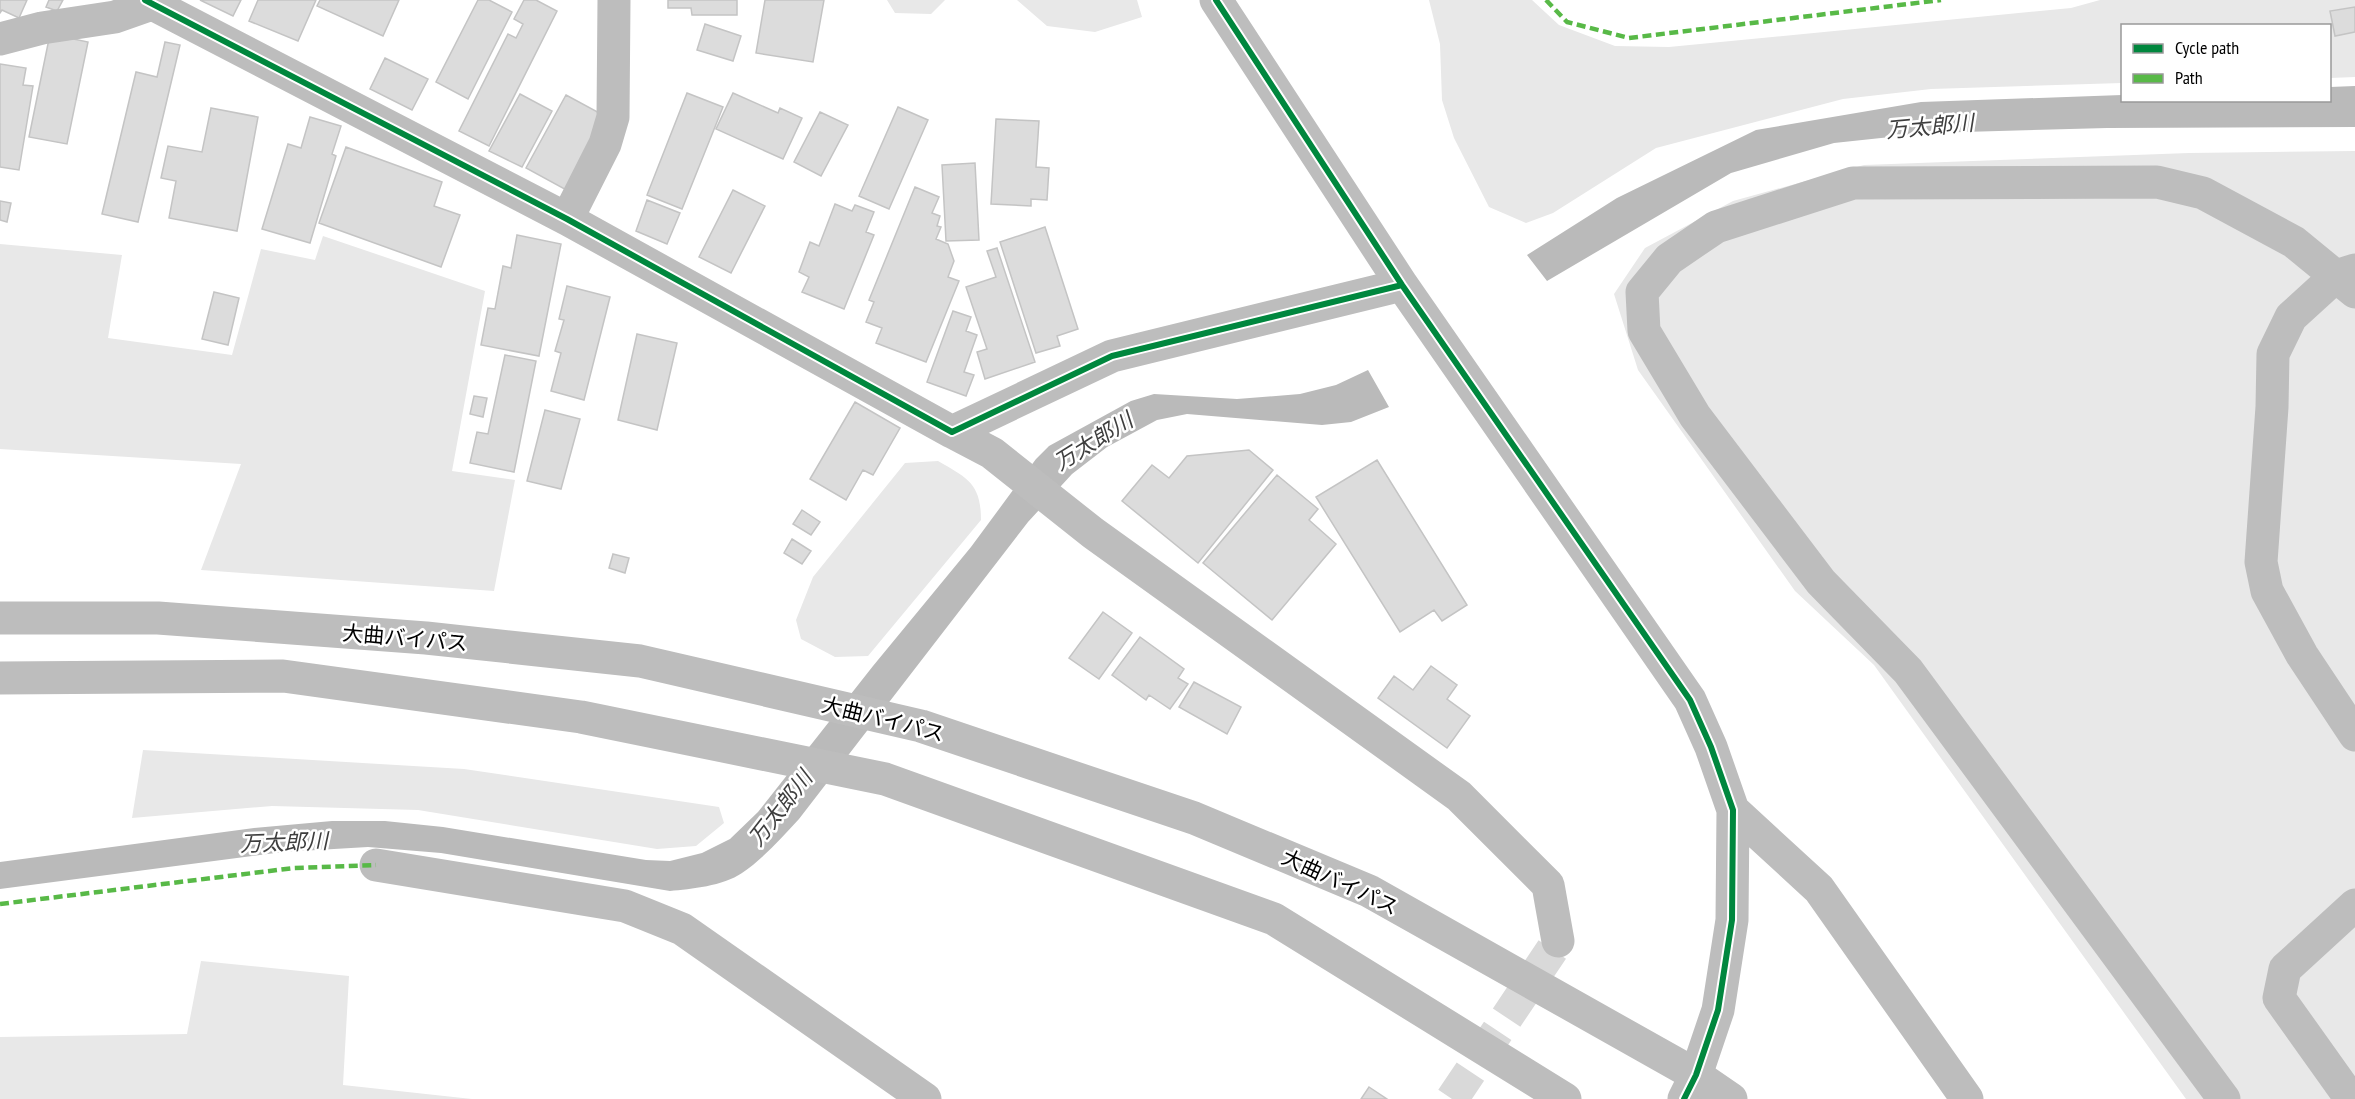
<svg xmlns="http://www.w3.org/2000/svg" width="2355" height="1099" font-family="'PT Sans Narrow','Noto Sans JP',sans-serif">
<rect width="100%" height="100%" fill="#fff"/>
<path fill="#e8e8e8" d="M887 0H945L931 14 895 13Z
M1017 0H1137L1142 17 1095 32 1047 26Z
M1429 0H1532L1559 25 1615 46 1669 47 2071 8 2100 0H2355V77L2330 78V26H2122V83L1931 89 1843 99 1656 148 1553 213 1526 223 1489 207 1454 138 1442 100 1440 44Z
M2355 151V1099H2186L1874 665 1795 591 1638 370 1614 294 1645 248 1733 201 1864 165 2189 153Z
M323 236 485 291 452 471 515 480 494 591 201 570 241 464 0 449V244L122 255 108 338 232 355 261 249 315 260Z
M938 461C967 478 981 483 981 520L868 656 835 657 801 639 796 620 813 577 905 463Z
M143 750 464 769 719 807 724 823 696 846 657 849 418 810 272 806 132 818Z
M201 961 349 976 343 1085 472 1099H0V1037L187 1034Z"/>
<path fill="#bababa" d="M2355 86V127L2107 128 1928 133 1834 143 1731 173 1547 281 1527 255 1617 198 1756 130 1921 102 2122 95V100H2330V87Z
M1368 370 1389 407 1351 422 1322 425 1187 414 1157 420 1107 447 1072 474 1028 522 799 819C781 838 763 859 742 873 723 886 691 889 670 891L441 853 368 847 283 852 0 889V862L254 828 332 821H385L443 827 646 860 670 861 702 853 730 839 758 812 873 666 971 547 1036 459 1049 446 1131 401 1154 394 1237 399 1300 394 1336 385Z"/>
<path fill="#dcdcdc" stroke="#c4c4c4" stroke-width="1.5" d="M0 0H27L19 18 2 10 0 13Z
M49 0H63L57 11 46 7Z
M200 0H241L233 16Z
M258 0H316L298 41 249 21Z
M320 0H399L383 36 317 6Z
M478 0H489L512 12 468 99 436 82Z
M524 0H536L557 11 489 146 459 131 508 34 516 38 523 24 514 19Z
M668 0H737V15H692L691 8H668Z
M765 0H824L813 62 756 53Z
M2355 7V32L2335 36 2330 11Z
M705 24 741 36 733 61 697 50Z
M50 34 88 42 67 144 29 137Z
M165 42 180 45 138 222 102 214 136 72 157 77Z
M385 58 428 79 412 110 370 89Z
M0 64 26 68 23 85 33 86 19 170 0 167Z
M687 93 723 107 682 209 647 195Z
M733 93 778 113 780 108 802 118 783 159 716 129Z
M520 94 552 111 522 167 489 151Z
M566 95 605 116 570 192 526 168Z
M898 107 928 120 889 209 859 196Z
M211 108 258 117 237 231 169 218 176 181 161 178 168 146 202 152Z
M820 112 848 125 821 176 794 162Z
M310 117 341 126 332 154 336 156 310 243 262 229 288 144 301 148Z
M996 119 1039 121 1036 167 1049 168 1047 200 1031 199V206L991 204Z
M346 147 442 182 434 206 460 215 441 267 319 223Z
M975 163 979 240 946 241 942 165Z
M915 187 939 197 932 213 940 216 937 226 941 227 936 239 948 244 954 261 948 277 959 281 926 362 876 343 882 328 866 322 874 302 869 300Z
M733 190 765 206 731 273 699 257Z
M647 200 680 213 667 244 636 231Z
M0 201 11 203 7 222 0 220Z
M835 204 852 211 855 205 874 212 866 232 874 235 844 309 802 292 809 277 799 272 810 242 819 246Z
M1045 227 1078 329 1057 336 1060 346 1036 353 1000 242Z
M517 235 561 244 539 356 481 345 488 308 495 309 503 266 511 268Z
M997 248 1035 362 985 379 977 352 987 349 966 287 996 277 987 251Z
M567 286 610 297 584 400 551 391 561 353 555 351 564 320 559 319Z
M214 292 239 298 228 345 202 339Z
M953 311 971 317 966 331 977 335 964 372 974 375 966 396 927 382Z
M637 334 677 343 657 430 618 420Z
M505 355 536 361 514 472 470 463 477 432 488 434Z
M474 396 487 398 483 417 470 414Z
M855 402 900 428 873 475 863 470 846 500 810 479Z
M545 410 580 419 561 489 527 481Z
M1249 450 1273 470 1198 563 1122 501 1152 465 1169 478 1187 456Z
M1377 460 1467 605 1442 621 1434 610 1400 632 1316 497Z
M1277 475 1318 509 1309 520 1336 544 1272 620 1203 563Z
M802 510 820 522 811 535 793 524Z
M792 539 811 551 802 564 784 553Z
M613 554 629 558 625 573 609 568Z
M1103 612 1132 633 1099 679 1069 658Z
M1140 637 1184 669 1178 678 1188 684 1170 709 1149 695 1146 700 1112 675Z
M1431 666 1457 685 1447 699 1470 716 1447 748 1378 698 1394 676 1413 690Z
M1194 682 1241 707 1227 734 1179 707Z
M1369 1087 1387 1099H1361Z"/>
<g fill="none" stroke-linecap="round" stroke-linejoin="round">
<path stroke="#d9d9d9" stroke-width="33" stroke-dasharray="33 16" stroke-linecap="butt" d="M1452 1099 1558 941"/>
<path stroke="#bdbdbd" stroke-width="33" d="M145 0 567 219 952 432 1112 356 1402 285
M1216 0 1402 285 1690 700 1711 747 1733 810 1732 920 1718 1010 1696 1075 1684 1099
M0 39 42 28 115 17 152 4
M567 219 605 144 613 117 614 0
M2355 270 2336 276 2291 317 2273 354 2272 407 2261 562 2267 591 2302 655 2355 735
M952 432 992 453 1093 533 1459 796 1548 885 1558 941
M1733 810 1819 889 1967 1099
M376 865 625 906 682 929 925 1099
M2224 1099 1908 671 1821 582 1695 416 1644 331 1642 292 1669 259 1716 227 1853 183 2157 182 2203 193 2294 242 2355 292
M2351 1099 2279 998 2285 969 2355 905"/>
<path stroke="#bdbdbd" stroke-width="33" d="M0 618H158L426 638 640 661 921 726 1194 818 1369 891 1696 1075 1731 1099
M0 678 283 676 581 717 885 779 1274 919 1565 1099"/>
<path stroke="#58b947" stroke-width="4.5" stroke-dasharray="9 4.5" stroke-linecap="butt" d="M1546 0 1567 22 1629 38 1941 0
M0 904 294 868 376 865"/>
<g stroke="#fff" stroke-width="10">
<path id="cycleway" d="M145 0 567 219 952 432 1112 356 1402 285
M1216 0 1402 285 1690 700 1711 747 1733 810 1732 920 1718 1010 1696 1075 1684 1099"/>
</g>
<use href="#cycleway" stroke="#00873e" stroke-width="6"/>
</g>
<g text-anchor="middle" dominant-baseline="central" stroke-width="5" stroke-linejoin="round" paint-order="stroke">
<g font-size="21" fill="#000" stroke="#fff">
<text transform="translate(405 638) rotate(5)">大曲バイパス</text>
<text transform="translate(883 719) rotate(14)">大曲バイパス</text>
<text transform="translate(1340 882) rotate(25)">大曲バイパス</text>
</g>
<g font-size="22" font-style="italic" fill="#3e3e3e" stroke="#fff">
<text transform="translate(1930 126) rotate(-5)">万太郎川</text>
<text transform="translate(1093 441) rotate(-32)">万太郎川</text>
<text transform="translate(780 808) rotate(-52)">万太郎川</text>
<text transform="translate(284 842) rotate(-2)">万太郎川</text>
</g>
</g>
<rect x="2121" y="24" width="210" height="78" fill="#ffffff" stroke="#999999" stroke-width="1.5"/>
<rect x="2133" y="44" width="30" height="9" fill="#00873e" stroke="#999999" stroke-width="1.5"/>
<text x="2175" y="54" font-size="18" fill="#000000">Cycle path</text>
<rect x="2133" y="74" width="30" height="9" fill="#58b947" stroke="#999999" stroke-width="1.5"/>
<text x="2175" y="84" font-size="18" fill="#000000">Path</text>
</svg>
